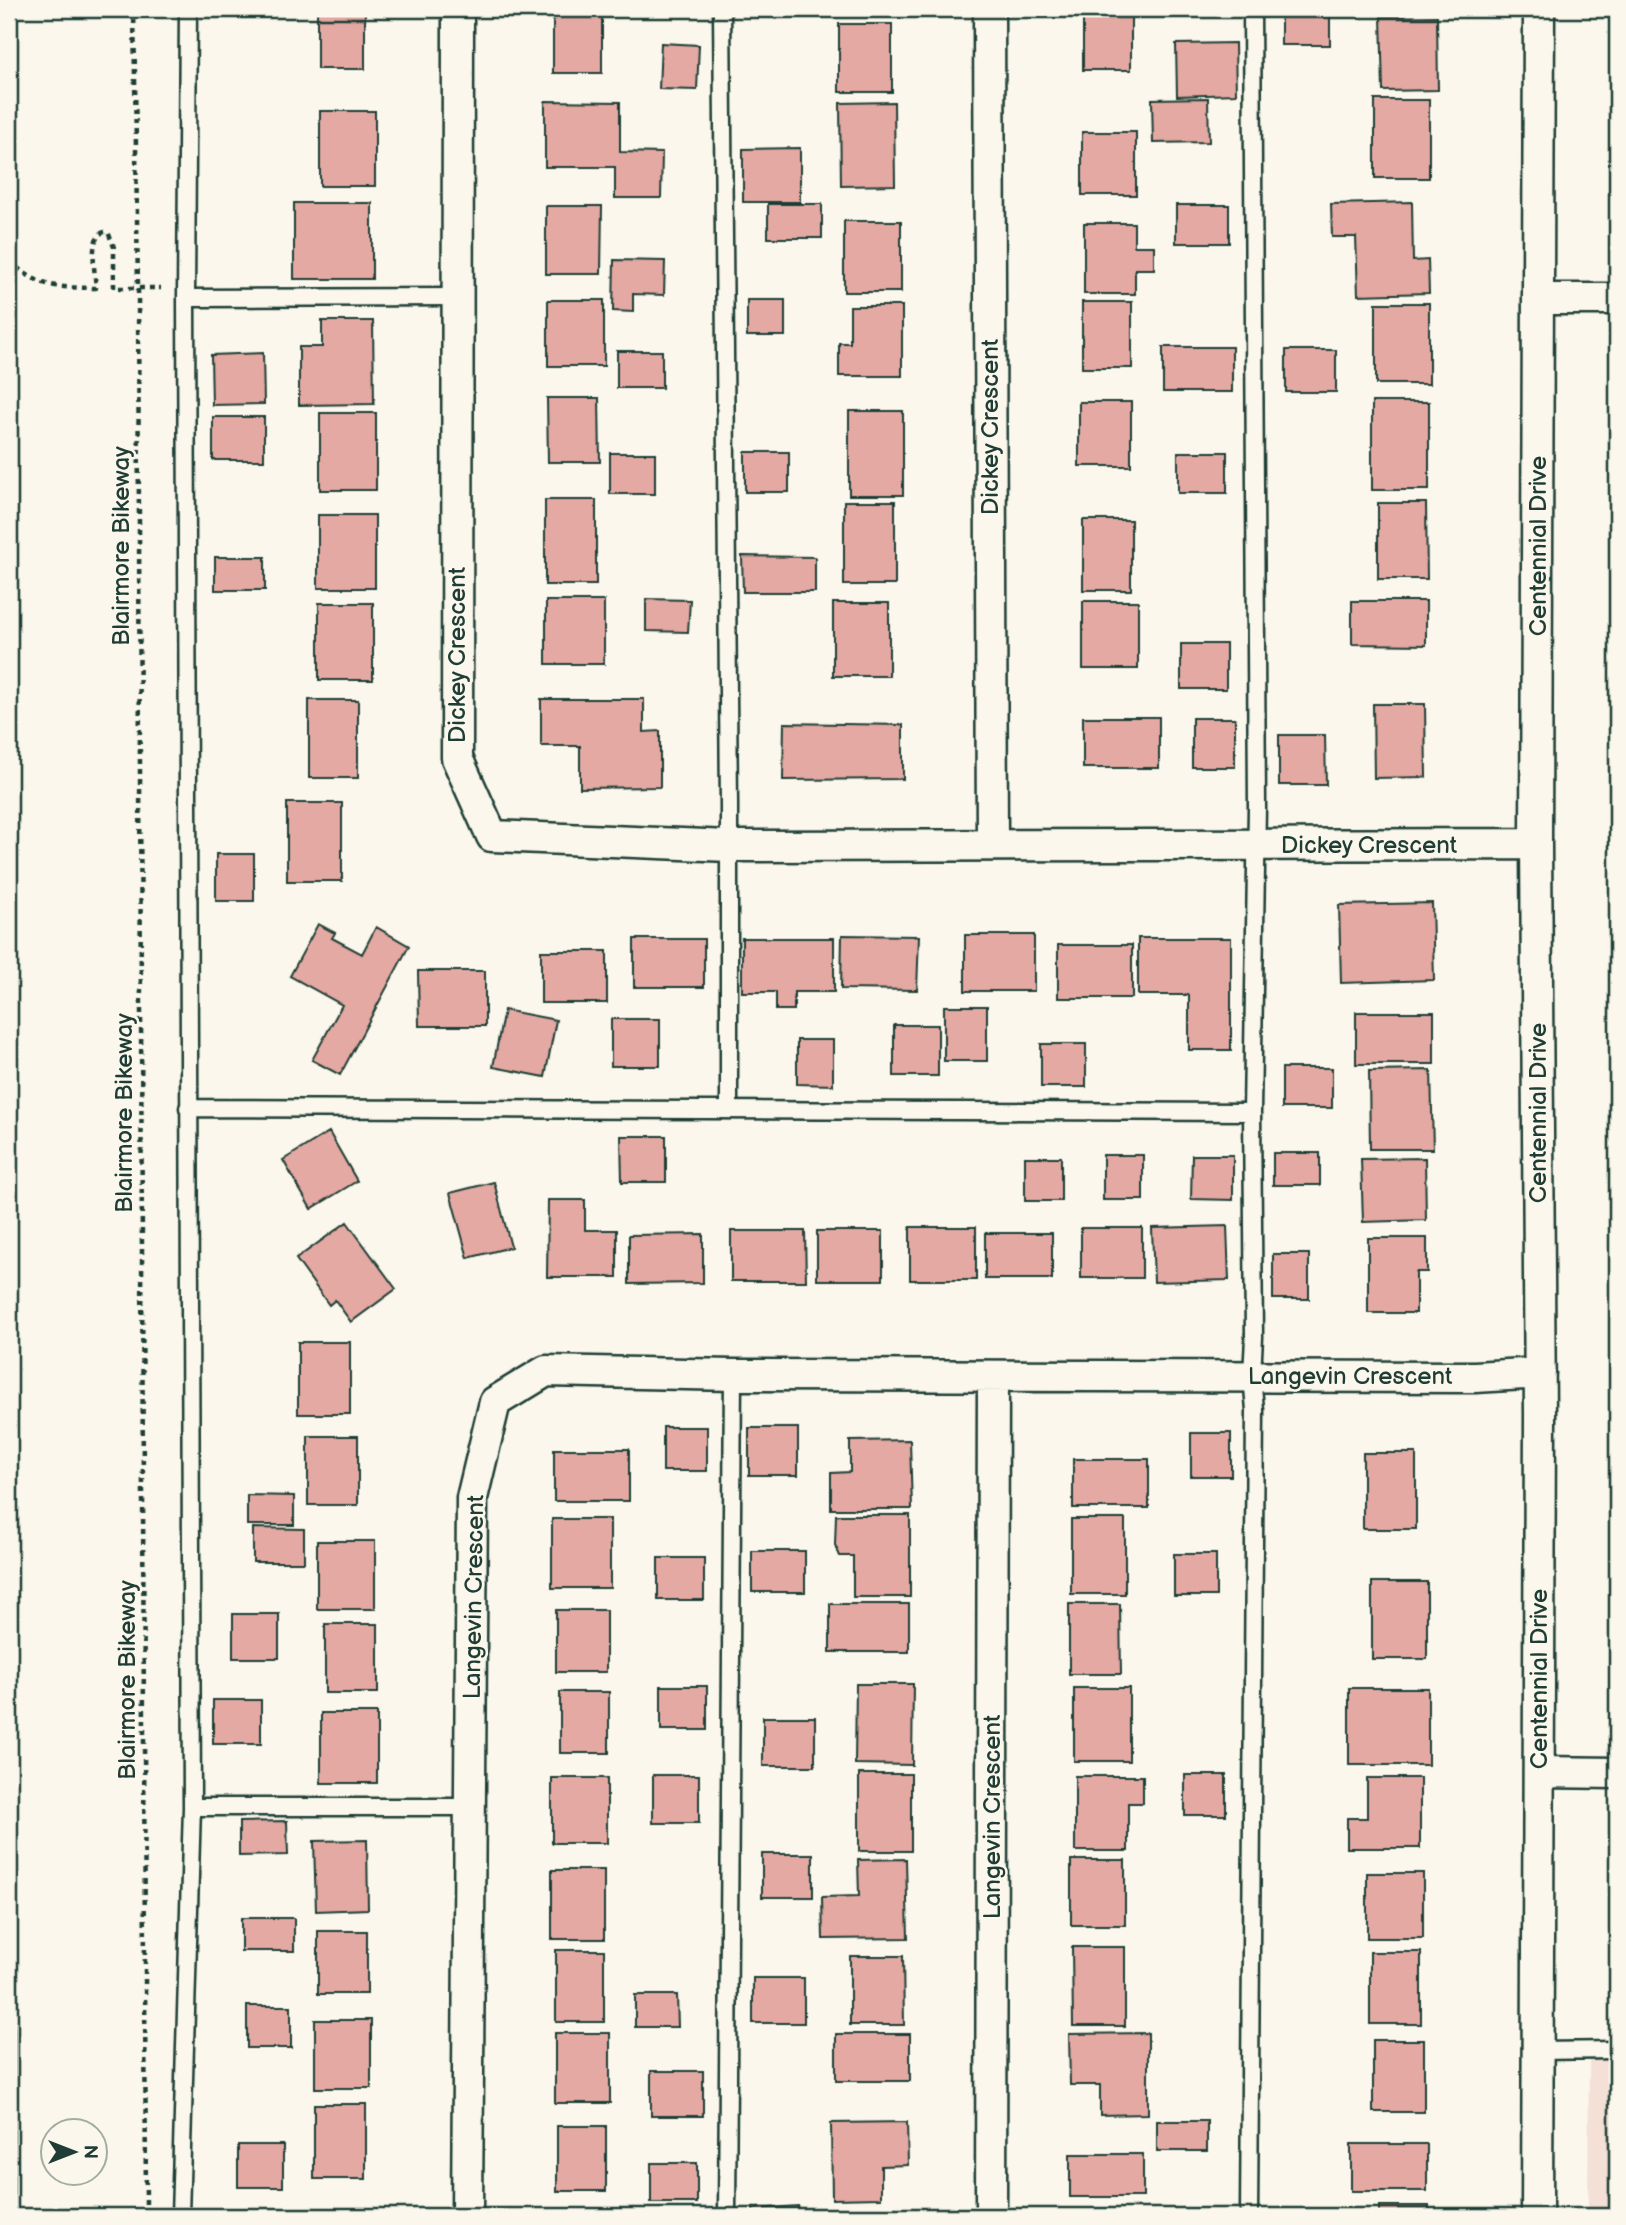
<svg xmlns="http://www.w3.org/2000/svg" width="1626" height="2225" font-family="'Balsamiq Sans',sans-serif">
<rect width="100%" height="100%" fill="#fbf7ec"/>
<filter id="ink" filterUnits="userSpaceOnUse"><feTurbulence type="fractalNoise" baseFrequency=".0143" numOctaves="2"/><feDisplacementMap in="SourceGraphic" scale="14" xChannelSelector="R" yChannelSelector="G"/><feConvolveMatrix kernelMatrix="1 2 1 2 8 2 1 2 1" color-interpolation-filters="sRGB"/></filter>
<g filter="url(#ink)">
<path fill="#f4e0d6" d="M1589 2059H1617V2216H1588Z"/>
<path fill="#99e2b1" stroke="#5c9072" stroke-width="2" d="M9 1939 15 2031 14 2216H9Z"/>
<path fill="#e4a9a2" stroke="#1f3d34" stroke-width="2" d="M317 9H365V69H317Z
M1083 9H1131V70H1083Z
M1281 9H1330V45H1281Z
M553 11H602V73H553Z
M1437 16 1438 90 1383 91 1381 17Z
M839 24H892V92H839Z
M661 43 699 45 697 90 659 89Z
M1235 43 1236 94 1177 96 1176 44Z
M1208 98 1209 142 1153 143 1152 99Z
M1375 100H1429V178H1375Z
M545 101 620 102V152L662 153 661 198H615V167H545Z
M894 102 895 185 841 186 840 103Z
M320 111H375V186H320Z
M1082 132H1136V195H1082Z
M800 148V202H743V149Z
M1412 202 1413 261 1428 260 1429 293 1358 295 1356 237H1332L1331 204Z
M294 203H372V279H294Z
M768 204H822V238H768Z
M1176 205H1229V243H1176Z
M546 206H602L601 274H546Z
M844 221H901V292H844Z
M1084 223H1134V246H1154V269H1135V294H1084Z
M614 260 665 261 664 295 633 294V312L613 311Z
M548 300H604V366H548Z
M747 300H785V336H747Z
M1082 302H1132V368H1082Z
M1376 303H1429V384H1376Z
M850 306H902V376H839V343H850Z
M322 321H373L374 404 299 405V347H322Z
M1163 347H1232V392H1163Z
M1286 350H1336V392H1286Z
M617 351H662V388H617Z
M263 353 264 404 212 405 211 355Z
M547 398H599L600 462H548Z
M1079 402H1131V466H1079Z
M1372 402H1429V490H1372Z
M849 411H903V495H849Z
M320 413H376V490H320Z
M213 417H264V460H213Z
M745 452H789V492H745Z
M1178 452H1227V493H1178Z
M610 453H655V494H610Z
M545 500H596V585H545Z
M844 501H895V585H844Z
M1378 503H1426L1427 579H1378Z
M318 515H375V588H318Z
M1083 520H1131V590H1083Z
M742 556 815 557V592H743Z
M215 557H265V590H215Z
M646 599 690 600 688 632 646 631Z
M546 601H604V664H546Z
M1083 601H1138V669H1083Z
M1352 601H1426V645L1352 644Z
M319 603H373V680H319Z
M833 603H889V676H833Z
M1181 644H1226V689H1181Z
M541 699H644V732L660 731V787L580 788V746H541Z
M309 700H358V778H309Z
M1373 704H1425L1426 777 1374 778Z
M1083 717H1159V768H1083Z
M1192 718H1235V767H1192Z
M784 723 903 725V779L783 780Z
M1279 735H1325L1326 785H1279Z
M287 803H342V881H287Z
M216 854H254V901H216Z
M1432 903 1434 980 1341 983 1339 905Z
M318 924 335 933 332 938 362 954 376 927 409 946 340 1075 312 1060 342 1005 290 976Z
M842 935 919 936 917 990 841 989Z
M965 935H1034V991H965Z
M742 938H834V992H794V1010H776V992H742Z
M1138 938H1231V1050H1189V995H1138Z
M634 939H704V987H634Z
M1058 945H1132V998H1058Z
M541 951H607V1003H541Z
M418 971H485V1026H419Z
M944 1006H987V1061H944Z
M504 1010 556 1020 545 1077 493 1067Z
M1356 1012H1434V1064H1356Z
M611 1019H660V1066H611Z
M894 1025H938V1076H894Z
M797 1040H833V1085L797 1084Z
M1041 1044H1086V1087H1041Z
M1282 1068H1332V1108H1282Z
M1431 1070 1433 1149H1370L1369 1071Z
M329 1132 357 1181 311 1209 283 1160Z
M621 1136H666V1182H622Z
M1273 1153H1320V1185H1273Z
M1103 1155H1143V1200H1103Z
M1192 1155H1233V1200L1191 1199Z
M1025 1157H1061V1201H1025Z
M1425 1158 1426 1220 1363 1222 1361 1159Z
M494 1182 511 1247 468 1258 450 1193Z
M548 1200H585V1230H617V1277H547Z
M347 1222 396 1289 351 1322 335 1300 329 1305 296 1259Z
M1227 1226 1229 1280 1154 1282 1152 1228Z
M910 1227H976V1280H910Z
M1081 1228H1142V1278H1081Z
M731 1231H805L806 1281H731Z
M817 1231H883V1280H817Z
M985 1233H1052V1279H985Z
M703 1234V1283L629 1284V1235Z
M1368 1238H1427V1272H1416V1313H1368Z
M1273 1254H1309V1299H1273Z
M298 1342H350V1414H298Z
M663 1427H707V1471H663Z
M749 1428H798V1475H749Z
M1191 1433H1231V1476H1191Z
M308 1436H358V1505H308Z
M910 1440 912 1509H831V1473L850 1472V1441Z
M554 1449H629V1501H554Z
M1363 1453H1416V1529H1363Z
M1073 1459H1149V1508H1073Z
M247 1495 294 1496V1525H247Z
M836 1515H910V1597H853V1556H840L835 1545Z
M552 1519H610V1588H552Z
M1071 1519H1125V1594H1071Z
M253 1528 304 1529V1562H253Z
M317 1541H375V1609H317Z
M752 1551H805V1592H752Z
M1174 1554H1216V1596H1174Z
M658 1558H704V1600H658Z
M1372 1582H1427V1659H1372Z
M830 1604H909V1652H830Z
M1069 1604H1120L1121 1674H1069Z
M556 1610H606V1672H556Z
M233 1614H279V1658H233Z
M325 1624H378V1693H325Z
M856 1684H913L912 1765 855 1764Z
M661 1686H707V1730H661Z
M1074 1688H1129V1761H1074Z
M1349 1688H1428V1765H1349Z
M560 1692H609V1753H560Z
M213 1700H261V1744H213Z
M321 1713H377V1783H321Z
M763 1717H815V1766H763Z
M859 1774H911V1851H859Z
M653 1775H699V1823H653Z
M1185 1775H1226V1815H1185Z
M1075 1776H1143V1803H1128V1851H1075Z
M552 1778H607V1843H552Z
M1367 1778H1420V1848H1347V1818H1367Z
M287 1821 288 1855 239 1856V1822Z
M367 1840 368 1909 316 1911 314 1841Z
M762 1854H813V1897H762Z
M906 1859 908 1938 823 1939 822 1897 859 1896 858 1860Z
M1071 1860H1125V1925H1071Z
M552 1870H604V1939H552Z
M1367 1873H1423V1938H1367Z
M241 1918H294V1951H241Z
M318 1931H367V1994H318Z
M1072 1947H1125V2026H1073Z
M556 1950H604V2022H556Z
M1370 1952H1421V2024H1370Z
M850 1956H903L904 2025H850Z
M753 1978H804V2023H753Z
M635 1995H677L678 2027H635Z
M247 2006H291V2048H247Z
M315 2020H371V2088H315Z
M555 2033H610V2103H555Z
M1148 2033V2114L1100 2115V2085H1070L1069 2034Z
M836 2034H910V2081H836Z
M1373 2040H1424V2112H1373Z
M651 2071H703V2116H651Z
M314 2104H366V2179H314Z
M1157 2121H1207V2151H1157Z
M907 2122 908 2165 881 2166V2198L832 2199 831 2123Z
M557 2126H606V2191H557Z
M1351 2144H1427V2191H1351Z
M238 2145H283V2187H238Z
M1070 2154H1143V2197H1070Z
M651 2163H697V2203H651Z
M798 2206 799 2216H754L753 2209Z
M1379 2206H1429V2216H1379Z
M856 2208H911V2216H856Z
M1174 2212H1209V2216H1174Z"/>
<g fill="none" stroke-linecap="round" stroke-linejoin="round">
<g stroke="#1f3d34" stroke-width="21">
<path id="service" d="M722 9 729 806V1110
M186 298 458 297
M188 1108 1252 1112
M192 1807H472
M1537 2051 1617 2050
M180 2216 192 1807 186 298 188 9
M727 2216 733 1375
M1249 2216 1255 1410 1252 1376 1254 1337 1252 1112 1257 807 1252 9"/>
</g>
<g stroke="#1f3d34" stroke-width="35">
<path id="minor" d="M458 9 457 758 492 836 729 846 1536 844
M989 9 992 844
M1539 299H1617
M1539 1772 1617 1773
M467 2216 472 1498 495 1402 546 1371 733 1375 1475 1377 1540 1373
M991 2216 993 1376
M1537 2216 1540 1416 1536 844 1539 9"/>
</g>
<path stroke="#1f3d34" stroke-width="4.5" stroke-dasharray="5 5" stroke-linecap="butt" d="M134 9 138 288 146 2216
M9 261C42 289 54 287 96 288 95 273 87 230 108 232L114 247V288H161"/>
<use href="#service" stroke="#fbf7ec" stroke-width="16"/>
<use href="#minor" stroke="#fbf7ec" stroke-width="30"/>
</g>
</g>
<g text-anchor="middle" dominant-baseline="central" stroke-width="5" stroke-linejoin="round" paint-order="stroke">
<g font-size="24" fill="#1f3d34" stroke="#fbf7ec">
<text transform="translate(990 427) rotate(-90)">Dickey Crescent</text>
<text transform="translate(121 546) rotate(-90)">Blairmore Bikeway</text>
<text transform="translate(1538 546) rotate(-90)">Centennial Drive</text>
<text transform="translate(457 655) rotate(-90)">Dickey Crescent</text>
<text x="1369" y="845">Dickey Crescent</text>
<text transform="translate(124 1113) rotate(-90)">Blairmore Bikeway</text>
<text transform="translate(1538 1113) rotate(-90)">Centennial Drive</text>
<text x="1350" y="1376">Langevin Crescent</text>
<text transform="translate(474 1597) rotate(-89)">Langevin Crescent</text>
<text transform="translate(1539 1679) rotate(-90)">Centennial Drive</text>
<text transform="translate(127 1680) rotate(-90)">Blairmore Bikeway</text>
<text transform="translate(992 1817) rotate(-90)">Langevin Crescent</text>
</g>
</g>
<rect width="1626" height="2225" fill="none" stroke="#fbf7ec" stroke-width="35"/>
<rect x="18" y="18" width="1591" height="2190" fill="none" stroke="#1f3d34" stroke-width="2.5" filter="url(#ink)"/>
<g transform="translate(74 2152) rotate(90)"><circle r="33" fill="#fbf7ec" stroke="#a3ada2" stroke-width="2"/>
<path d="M0-5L12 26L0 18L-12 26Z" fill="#1f3d34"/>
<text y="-10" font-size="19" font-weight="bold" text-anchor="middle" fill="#1f3d34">N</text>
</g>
</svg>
